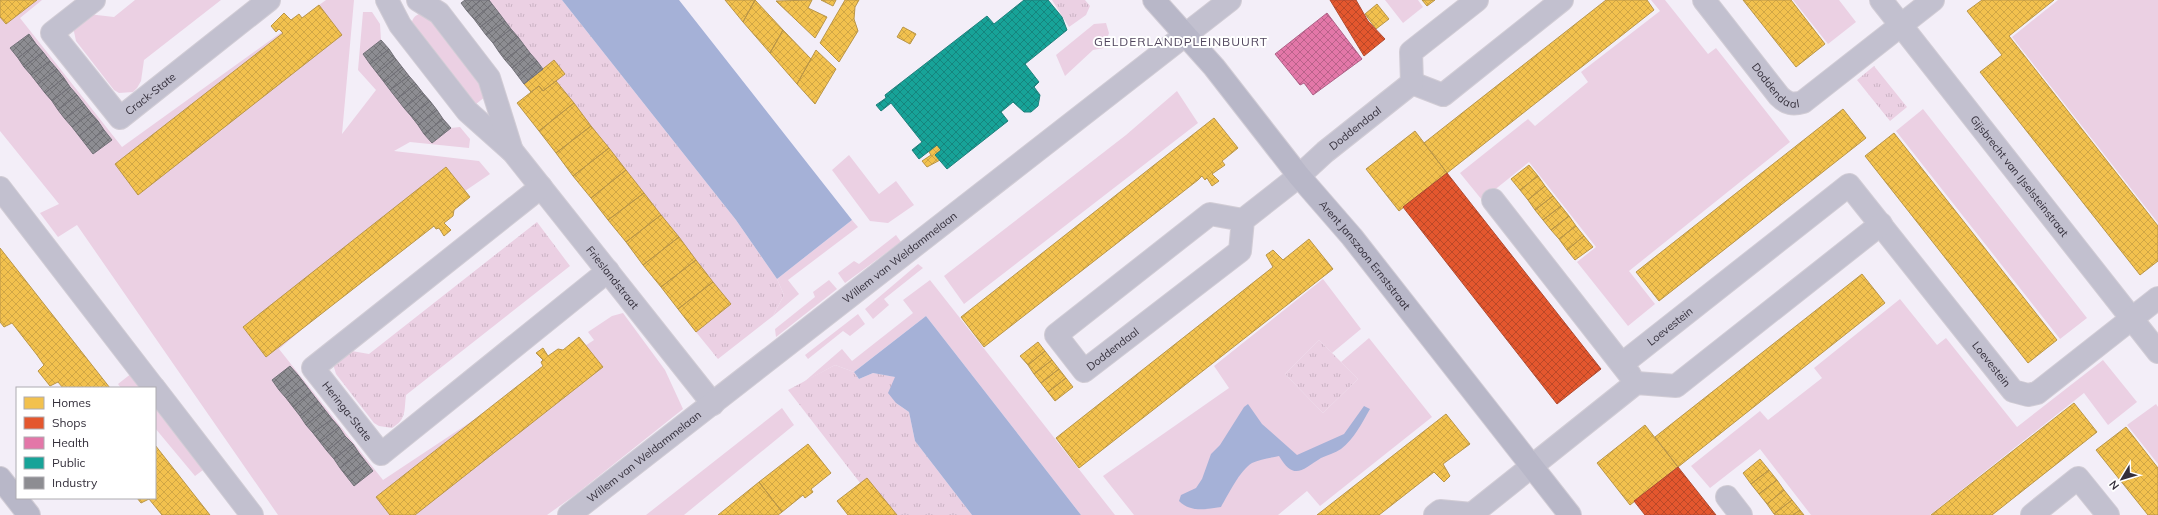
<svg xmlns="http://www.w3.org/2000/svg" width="2158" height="515" font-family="Mulish,sans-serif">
<defs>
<pattern id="grass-tufts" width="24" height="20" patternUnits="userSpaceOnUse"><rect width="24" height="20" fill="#ebd0e3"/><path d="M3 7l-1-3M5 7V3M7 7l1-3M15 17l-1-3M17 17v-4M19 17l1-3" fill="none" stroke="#cab3c4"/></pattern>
<pattern id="homes-cross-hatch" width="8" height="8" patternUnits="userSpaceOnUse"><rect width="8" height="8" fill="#f2c14e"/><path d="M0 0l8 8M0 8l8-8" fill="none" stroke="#d0a645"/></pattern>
<pattern id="shops-cross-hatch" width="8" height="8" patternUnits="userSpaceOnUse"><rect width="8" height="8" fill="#e4572e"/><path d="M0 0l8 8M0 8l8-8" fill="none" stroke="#ba4828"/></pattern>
<pattern id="health-cross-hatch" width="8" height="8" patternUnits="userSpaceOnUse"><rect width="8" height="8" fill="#e377a8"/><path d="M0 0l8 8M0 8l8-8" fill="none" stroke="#b9628a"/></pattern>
<pattern id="public-cross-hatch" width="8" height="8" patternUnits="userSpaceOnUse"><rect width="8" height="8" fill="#17a398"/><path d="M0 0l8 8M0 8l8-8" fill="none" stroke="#16857d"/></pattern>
<pattern id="industry-cross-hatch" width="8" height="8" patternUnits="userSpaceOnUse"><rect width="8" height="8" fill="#8d8d92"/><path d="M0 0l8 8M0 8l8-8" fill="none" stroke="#747478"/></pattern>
</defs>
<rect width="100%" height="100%" fill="#f3eef8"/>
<path fill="url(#grass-tufts)" d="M478 0H562L736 220 777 279 784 295 773 316 718 359 696 332 556 81Z
M1052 0H1085L1090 6 1086 15 1069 27Z
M1874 66 1907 107 1890 121 1857 80Z
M537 222 570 266 406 395C404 410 407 419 392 428L379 426 374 423 336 374 333 364 346 350 369 354Z
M1319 340 1358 379 1323 413 1285 374Z
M835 365 854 372 859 379 873 373 896 377V403L909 412 915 441 972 515H885L788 390Z"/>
<path fill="#ebd0e3" d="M0 0H42L20 18 122 147 326 0H354L342 134 376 90 358 70 363 12H372L380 24 381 40 451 128 460 127 470 139 469 148 410 142 394 151 479 161 490 174 465 191 279 349 383 480 594 340 588 332 612 316 623 313 665 370 683 409 575 495 547 515H278L77 225 58 237 40 213 59 204 0 131Z
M135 0H221L144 60 141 81 137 88 133 92 119 93 114 90 76 41 73 27 88 14 114 17Z
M1385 0H1418L1423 7 1403 23Z
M1651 0H1665L1708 54 1716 48 1790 142 1629 271 1655 304 1628 326 1577 262 1596 247 1529 162 1482 200 1460 173 1528 119 1535 126 1588 82 1581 72 1660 11Z
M1793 0H1839L1856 22 1828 44Z
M2058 0H2158V223L2012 37Z
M422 13 430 17 484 84 485 97 476 104 465 96 411 27C412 19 414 15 422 13Z
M1106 23 1109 33 1104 48 1093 50 1065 76 1056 55 1094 24Z
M1177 91 1198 123 964 304 944 276 1126 135Z
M1923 109 2087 318 2060 339 1896 131Z
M849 155 879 194 896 181 914 205 888 223 870 221 832 170Z
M852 220 858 227 788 280 799 294 773 316 784 295 777 279Z
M896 235 901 242 845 283 838 273 854 261 859 264Z
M918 264 923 268 884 299 889 305 873 319 865 309Z
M1323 279 1361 329 1332 353 1319 340 1285 374 1323 413 1358 379 1341 362 1369 338 1432 417 1320 506 1307 491 1278 515H1134L1103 476 1229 388 1214 366Z
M829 280 837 289 776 337 775 329 815 297 813 292Z
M930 280 1115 515H1081L926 316 854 372 835 365 804 382 842 349 852 361 913 313 903 300Z
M1900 299 1937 345 1946 338 2017 427 2103 360 2137 402 2108 425 2084 393 1930 515H1811L1760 449 1710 488 1691 466 1760 411 1768 420 1822 378 1814 368Z
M858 314 865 324 850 336 843 331 808 359 805 355Z
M132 373 144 388H121L118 384Z
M155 402 207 467 195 476 155 428Z
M2156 404 2158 407V464L2127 425Z
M782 408 794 425 684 515H646Z"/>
<path fill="#a5b1d7" d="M562 0H679L852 220 777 279 736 220Z
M926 316 1081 515H972L915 441 909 412 896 403 888 393 895 377 873 373 859 379 854 372Z
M1248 404 1262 424 1297 455 1344 434 1364 406 1370 409C1362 423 1354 439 1341 449 1335 453 1327 455 1321 458 1302 470 1294 481 1279 456 1270 458 1260 459 1252 463 1240 470 1228 495 1221 507 1206 509 1191 513 1179 501L1181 495 1196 488 1202 479 1211 454 1220 445 1244 407Z"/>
<path fill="url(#homes-cross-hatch)" stroke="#b99548" d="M0 0H37L6 24 0 17Z
M725 0H755L743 22Z
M755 0 783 30 770 53 743 22Z
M812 0 808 8 827 17 815 38 776 1Z
M821 0H836L833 6Z
M845 0H859L855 7 854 19 858 31 839 62 820 43Z
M1422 0H1435L1427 6Z
M1606 0H1647L1654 10 1447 173 1424 143Z
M1743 0H1791L1825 44 1796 67Z
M1982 0H2054L2009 36 2158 226V261L2140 275 1980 72 2002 55 1967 11Z
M1377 4 1389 19 1376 29 1365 14Z
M319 5 342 35 138 195 115 164 283 33 279 29 276 32 271 26 284 13 291 20 299 14 302 18Z
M903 27 916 34 910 44 897 37Z
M783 30 811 59 797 84 770 53Z
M816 50 836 69 815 104 797 84Z
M554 60 565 74 543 91 539 86 531 92 524 84Z
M556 81 574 103 539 131 517 103 539 86 543 91Z
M574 103 591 126 556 153 539 131Z
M1843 109 1866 138 1659 301 1636 272Z
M1214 118 1238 148 1222 161 1225 165 1212 174 1219 181 1212 186 1207 178 1205 180 1202 176 1198 180 984 347 961 317Z
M591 126 609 148 573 176 556 153Z
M1415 131 1447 173 1399 211 1366 169Z
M1894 133 2057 340 2028 363 1865 156Z
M937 145 941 150 935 155 940 160 927 167 922 161 931 155 929 152Z
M609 148 626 170 591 198 573 176Z
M1529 165 1538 176 1520 190 1511 179Z
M446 167 470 197 454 210 453 216 444 223 451 230 444 236 439 228 436 229 434 226 266 357 243 327Z
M626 170 644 193 608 220 591 198Z
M1538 176 1545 186 1528 200 1520 190Z
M1545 186 1553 196 1535 210 1528 200Z
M644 193 661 215 626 242 608 220Z
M1553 196 1561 206 1543 220 1535 210Z
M1561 206 1569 216 1551 230 1543 220Z
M661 215 679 237 643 265 626 242Z
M1569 216 1576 226 1559 239 1551 230Z
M1576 226 1584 236 1567 250 1559 239Z
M1584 236 1593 247 1575 260 1567 250Z
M679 237 696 260 661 287 643 265Z
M1309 239 1333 269 1079 468 1056 438 1273 267 1266 255 1273 250 1283 260Z
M0 248 110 388H63L58 382 50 386 38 371 44 365 37 355 12 323 4 327 0 322Z
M696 260 713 282 678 309 661 287Z
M1862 274 1885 303 1678 467 1655 437Z
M713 282 731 304 696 332 678 309Z
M579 337 603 367 415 515H390L376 497 543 366 541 362 543 360 536 353 543 348 548 356 558 349 563 350Z
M1038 342 1045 351 1028 365 1020 356Z
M1045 351 1052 360 1034 374 1028 365Z
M1052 360 1059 369 1041 383 1034 374Z
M1059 369 1066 378 1048 392 1041 383Z
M1066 378 1073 387 1055 401 1048 392Z
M2074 403 2097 432 1992 515H1931Z
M1446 414 1470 444 1443 464 1450 476 1444 482 1434 472 1379 515H1317Z
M1645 425 1678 467 1630 505 1597 463Z
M2126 427 2158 468V515H2148L2096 450Z
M808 444 831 473 811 489 813 492 805 498 803 495 782 512 759 482Z
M155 445 210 515H162L149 499 141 503 137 498H155Z
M1760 459 1769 470 1751 484 1743 473Z
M1769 470 1777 480 1759 494 1751 484Z
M867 478 897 515H848L837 501Z
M1777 480 1784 490 1767 504 1759 494Z
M759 482 782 512 778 515H718Z
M1784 490 1792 500 1774 514 1767 504Z
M1792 500 1800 510 1793 515H1776L1774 514Z
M1800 510 1804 515H1793Z"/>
<path fill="url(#shops-cross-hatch)" stroke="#af4b32" d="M1330 0H1356L1368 21 1385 39 1364 56Z
M1447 173 1601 369 1557 404 1403 207Z
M1678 467 1716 515H1645L1634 501Z"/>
<path fill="url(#health-cross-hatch)" stroke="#ae6187" d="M1327 13 1362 59 1313 95 1304 83 1300 85 1275 54Z"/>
<path fill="url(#public-cross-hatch)" stroke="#20807c" d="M1024 0H1048L1062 17 1067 30 1025 64 1039 82 1034 87 1040 95 1038 106 1031 112H1024L1013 102 1001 112 1008 121 947 169 935 155 941 150 937 145 919 159 912 150 922 142 891 103 881 111 876 105 886 98 885 95 987 16 994 24Z"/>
<path fill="url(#industry-cross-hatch)" stroke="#727178" d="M465 0H481L467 11 461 3Z
M481 0H489L492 4 474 19 467 11Z
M492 4 499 13 480 27 474 19Z
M499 13 505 21 486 35 480 27Z
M505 21 511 29 493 43 486 35Z
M511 29 518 37 499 52 493 43Z
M29 34 36 44 18 58 10 48Z
M518 37 524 45 505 60 499 52Z
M381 40 389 49 370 64 363 54Z
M36 44 43 52 24 67 18 58Z
M524 45 530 53 512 68 505 60Z
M389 49 395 58 377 73 370 64Z
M43 52 50 61 31 75 24 67Z
M530 53 537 61 518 76 512 68Z
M395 58 402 67 384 82 377 73Z
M50 61 57 69 38 84 31 75Z
M537 61 543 69 524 84 518 76Z
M402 67 409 76 390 90 384 82Z
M57 69 64 78 45 93 38 84Z
M409 76 416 84 397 99 390 90Z
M64 78 70 87 52 101 45 93Z
M416 84 423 93 404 108 397 99Z
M70 87 77 95 58 110 52 101Z
M423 93 430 101 411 116 404 108Z
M77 95 84 104 65 119 58 110Z
M430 101 437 110 418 125 411 116Z
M84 104 91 113 72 127 65 119Z
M437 110 443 119 424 134 418 125Z
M91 113 98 121 79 136 72 127Z
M443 119 451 128 432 143 424 134Z
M98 121 104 130 86 145 79 136Z
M104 130 112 140 93 154 86 145Z
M290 366 298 375 279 390 272 380Z
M298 375 305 384 286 398 279 390Z
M305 384 311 392 293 407 286 398Z
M311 392 318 401 300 416 293 407Z
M318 401 325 410 306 425 300 416Z
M325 410 332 419 313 433 306 425Z
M332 419 339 427 320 442 313 433Z
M339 427 345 436 327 451 320 442Z
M345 436 353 444 334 459 327 451Z
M353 444 359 453 340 468 334 459Z
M359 453 366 462 347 477 340 468Z
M366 462 373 471 354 486 347 477Z"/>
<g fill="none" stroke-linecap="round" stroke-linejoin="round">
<g stroke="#d1ccd5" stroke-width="24">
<g id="street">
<path id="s1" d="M94 0 52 33 120 118 269 0"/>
<path id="s2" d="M387 0 400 25 467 111 513 152 713 404"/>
<path d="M418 0 439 13 489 78 512 151"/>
<path id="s3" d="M1704 0 1779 96C1787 104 1793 105 1803 102L1933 0"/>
<path id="s4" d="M1881 0 2158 352"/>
<path d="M1412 83 1443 95 1562 0"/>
<path d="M1412 83 1411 52 1477 0"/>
<path id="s5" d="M541 187 313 368 381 454 608 271"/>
<path d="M0 188 154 388"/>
<path d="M1493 200 1630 375"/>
<path id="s6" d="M1243 220 1210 214 1056 335 1084 371 1240 251 1243 220 1299 176 1325 152 1412 83"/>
<path id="s7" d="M1622 364 1849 185 2013 391 2028 395 2037 393 2158 298"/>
<path d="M155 389 252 515"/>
<path d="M1727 497 1741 515"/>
<path id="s8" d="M569 515 1230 0"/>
<path d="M1435 515 1440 511 1472 514 1636 383 1676 386 1881 224"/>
<path d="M2032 515 2078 478 2108 515"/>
</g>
</g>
<g stroke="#d1ccd5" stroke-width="24">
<g id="secondary">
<path id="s9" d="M1154 0 1214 67 1299 176 1352 237 1570 515"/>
<path d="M0 478 29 515"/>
</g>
</g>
<use href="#street" stroke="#c2c0cf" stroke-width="22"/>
<use href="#secondary" stroke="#b8b7c8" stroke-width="22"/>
</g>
<g text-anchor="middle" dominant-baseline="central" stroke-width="4" stroke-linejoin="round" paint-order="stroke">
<g font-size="11" fill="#342f3b" stroke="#fff">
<text stroke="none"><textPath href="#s3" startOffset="113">Doddendaal</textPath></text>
<text stroke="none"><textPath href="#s1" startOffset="201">Crack-State</textPath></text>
<text stroke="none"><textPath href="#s6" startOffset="648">Doddendaal</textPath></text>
<text stroke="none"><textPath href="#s4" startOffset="224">Gijsbrecht van IJselsteinstraat</textPath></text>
<text stroke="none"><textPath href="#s9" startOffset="331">Arent Janszoon Ernststraat</textPath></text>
<text stroke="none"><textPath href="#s8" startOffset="419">Willem van Weldammelaan</textPath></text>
<text stroke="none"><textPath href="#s2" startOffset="359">Frieslandstraat</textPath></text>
<text stroke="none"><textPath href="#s7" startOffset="61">Loevestein</textPath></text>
<text stroke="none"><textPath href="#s6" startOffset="311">Doddendaal</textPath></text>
<text stroke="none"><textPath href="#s7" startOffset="518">Loevestein</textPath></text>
<text stroke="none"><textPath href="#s5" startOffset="346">Heringa-State</textPath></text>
<text stroke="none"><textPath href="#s8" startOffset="95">Willem van Weldammelaan</textPath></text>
</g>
<g font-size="12" letter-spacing="1" fill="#50455d" stroke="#fff">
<text x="1181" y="41">GELDERLANDPLEINBUURT</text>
</g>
</g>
<rect x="16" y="387" width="140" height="112" fill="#ffffff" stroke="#aeacb1"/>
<rect x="24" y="397" width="20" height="12" fill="#f2c14e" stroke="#aeacb1"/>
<text x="52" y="407" font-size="12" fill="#342f3b">Homes</text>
<rect x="24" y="417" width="20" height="12" fill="#e4572e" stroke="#aeacb1"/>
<text x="52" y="427" font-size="12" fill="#342f3b">Shops</text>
<rect x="24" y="437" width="20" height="12" fill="#e377a8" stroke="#aeacb1"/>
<text x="52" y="447" font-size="12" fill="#342f3b">Health</text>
<rect x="24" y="457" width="20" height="12" fill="#17a398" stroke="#aeacb1"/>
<text x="52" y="467" font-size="12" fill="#342f3b">Public</text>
<rect x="24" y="477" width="20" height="12" fill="#8d8d92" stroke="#aeacb1"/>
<text x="52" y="487" font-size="12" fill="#342f3b">Industry</text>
<g transform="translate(2122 479) rotate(232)" stroke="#ffffff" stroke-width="3" paint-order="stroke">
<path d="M0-3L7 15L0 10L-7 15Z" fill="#342f3b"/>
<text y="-6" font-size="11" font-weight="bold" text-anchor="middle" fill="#342f3b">N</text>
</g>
</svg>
